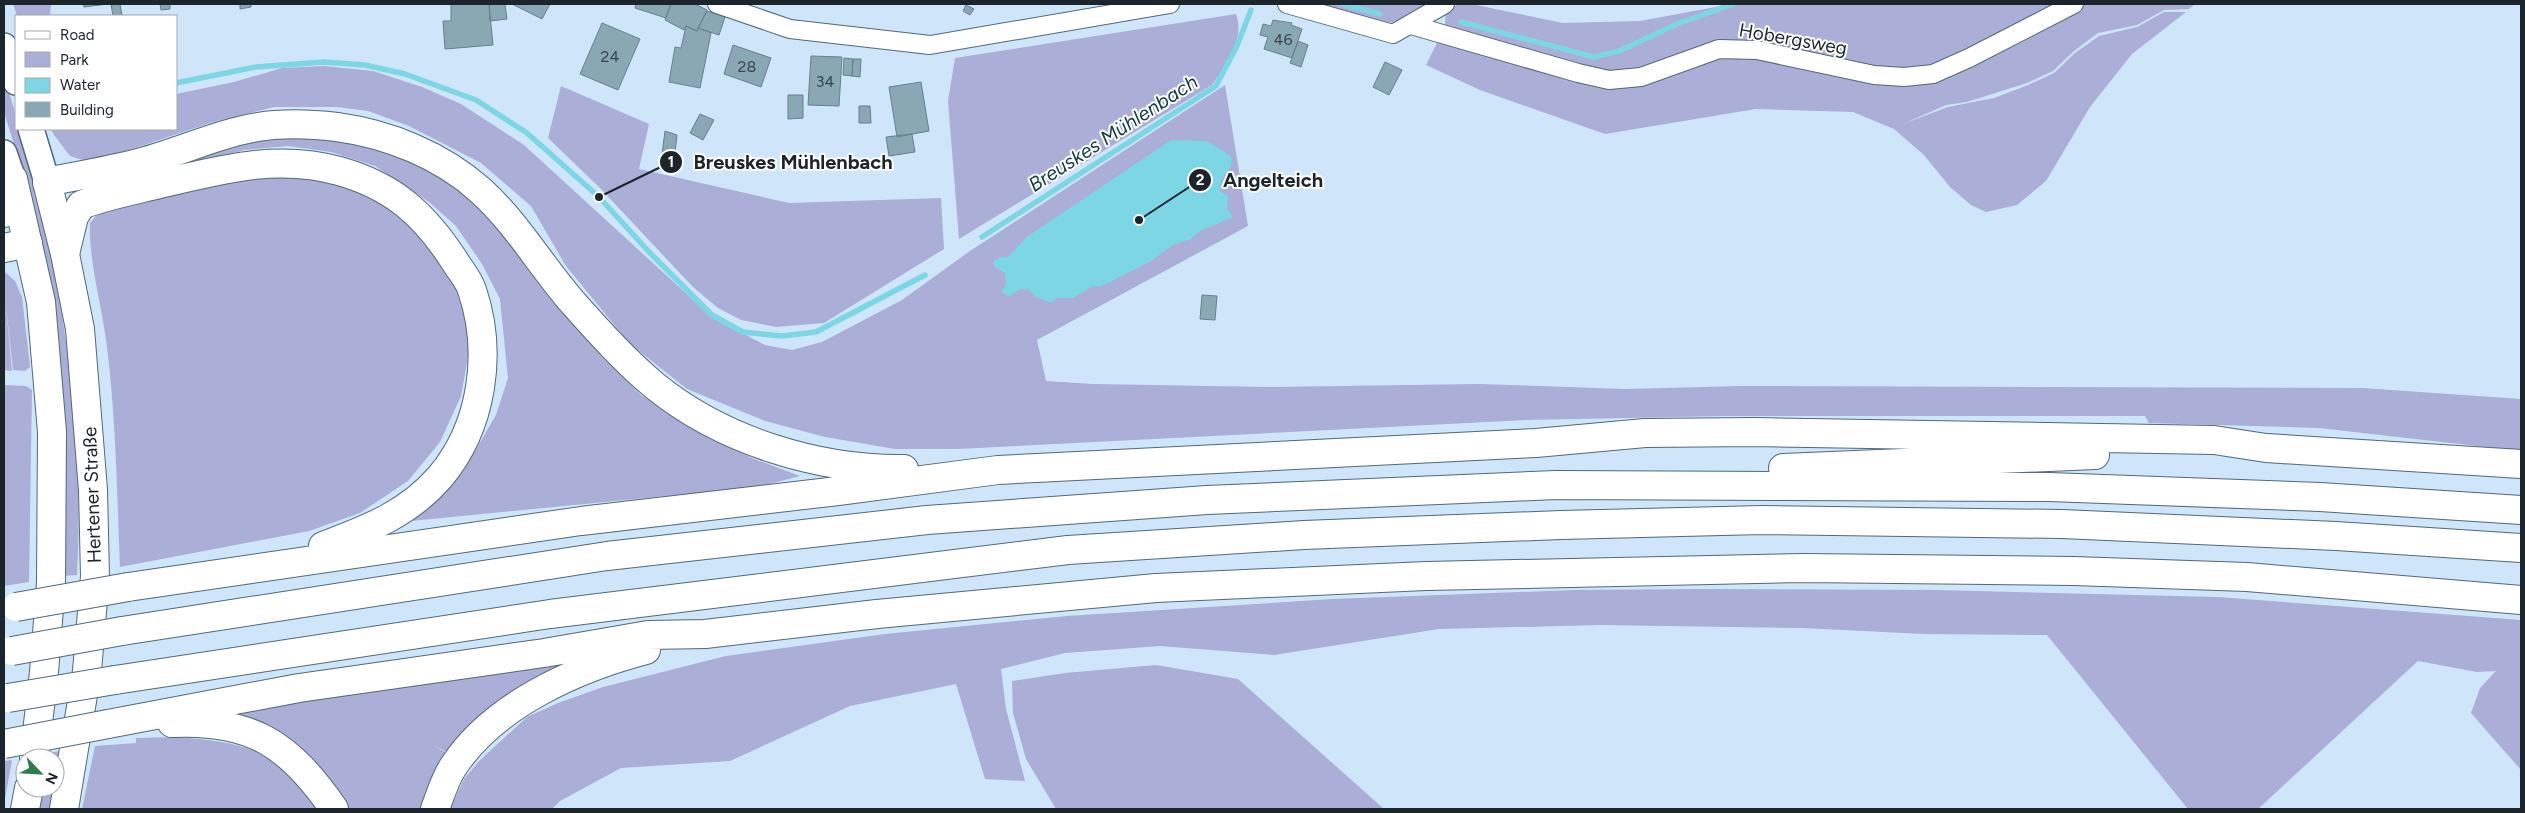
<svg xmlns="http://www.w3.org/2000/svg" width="2525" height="813" font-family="Figtree,sans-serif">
<rect width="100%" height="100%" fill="#cee5fa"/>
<path fill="#abaed7" d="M13 4H51L50 16H17Z
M1311 4H1426L1402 20 1384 24Z
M1460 4H1471L1563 23 1640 21 1732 4H2195L2189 9 2164 10 2137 25 2098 33 2074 51 2053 71 2027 83 1967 102 1946 105 1903 124 1948 107 1994 98 2028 85 2054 73 2075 53 2099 36 2137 27 2164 12H2186L2132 54 2090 107 2046 181 2017 205 1986 212 1971 205 1950 187 1924 155 1894 129 1853 112 1756 109 1605 134 1480 90 1426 65 1445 27 1446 9Z
M1236 14C1245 39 1227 65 1212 85L959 239 948 101 955 58Z
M324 66 373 71 422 87 461 104 524 145 712 317 765 345 792 350 822 342 902 300 970 251 1225 85 1248 226 1037 340 1046 381 1093 384 1271 387 1479 384 1625 389 1742 386 2362 388 2521 399V451L2319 428 2149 423 2145 416H1724L1527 420 958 449H895L825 437 765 421 687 389 629 343 566 266 531 206 481 163 409 126 368 111 337 107H274L210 123 114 155 83 160 70 156 54 135 51 129H176V94L234 82 282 68Z
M4 75 16 116V129H20C62 273 85 425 77 575L61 576 17 154 4 112Z
M561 86 649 124 639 169 789 203 941 198 944 249 824 323 776 327 741 320 718 308 693 287 599 187 548 138Z
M268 134 389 145 479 199 568 317 601 356 641 395 694 429 752 458 800 476 758 487 411 521 462 473 496 415 508 378 500 299 482 264 456 226 429 202 375 166 331 152 288 146 244 150 91 190Z
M308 175 368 191 394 206 450 268 465 311 470 346 461 396 440 442 408 481 360 513 309 531 120 567C117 494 116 420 107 347 102 305 89 265 90 223L99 212 246 176Z
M4 271 15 281 22 297 30 367 25 371 13 370 6 306 12 371 4 370Z
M4 385 26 386 32 390 29 582 4 586Z
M1698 589 1936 590 2218 597 2521 620V770L2471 713 2480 688 2496 671 2477 672 2418 661 2258 809H2188L2047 635 1924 634 1803 628 1600 625 1439 629 1274 655 1160 646 1065 653 1001 669 1006 709 1025 781 985 779 956 684 850 706 730 761 621 768 560 801 552 809H450L464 779 479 761 527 717 558 703 603 687 726 656 885 634 1067 616 1333 599 1575 590Z
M579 661 453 755 433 745 452 756 424 809H344C329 780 312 752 282 736 266 727 246 721 228 714L423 682Z
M1156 665 1238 679 1384 809H1056L1026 759 1013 713 1012 681 1065 673Z
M174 737C238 741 284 749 317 809H82L95 746 136 743V738Z
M62 751 53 809H35L39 788H55V758H45L46 753Z
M12 760 4 805V761Z"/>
<path fill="#7cd6e4" d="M1171 140 1207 141 1231 156C1234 169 1227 170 1221 180L1220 191 1228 196 1227 208 1233 217 1200 231 1191 239 1173 245 1151 261 1110 282 1098 287 1093 286 1073 298H1056L1052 303 1036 297 1028 289H1021L1009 296 1001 292 1006 285 1005 273 995 267 993 262 999 257H1008L1028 236Z"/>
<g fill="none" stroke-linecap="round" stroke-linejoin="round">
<path stroke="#7cd6e4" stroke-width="5.5" d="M1342 4 1380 14
M1461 22 1594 57 1619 51 1677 24 1733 4
M176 83 256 67 324 62 365 65 405 74 476 100 527 133 599 197 650 253 712 315 743 332 782 336 816 332 925 275
M982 237 1216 86 1236 48 1251 10"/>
</g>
<path fill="#8aa8b4" stroke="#65818e" d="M83 4H108L84 7Z
M111 4H120L122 16H113Z
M160 4H170V9L161 10Z
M240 4H251V7L240 9Z
M451 4H489L493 45 445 49 443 21H451Z
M489 4H505L507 19 490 21Z
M512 4H550L542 19Z
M636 4H671L666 18 635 8Z
M671 4H695L707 10 697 31 686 26 684 30 665 20Z
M966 5 974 9 970 15 963 11Z
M707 11 725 17 719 35 698 28Z
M1273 20 1292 23 1291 25 1302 29 1292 58 1264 49 1268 37 1260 35 1263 24 1271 26Z
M602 23 640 39 618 90 580 74Z
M686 26 697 31 698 28 711 33 700 88 669 82 675 47 681 48Z
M1298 41 1308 45 1301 67 1290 63Z
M733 45 771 58 761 87 724 74Z
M811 56 842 57 839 106 808 105Z
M844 58 853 59 852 76 843 75Z
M853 59H861L860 77 852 76Z
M1385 62 1402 70 1389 95 1373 87Z
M921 82 929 131 897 137 889 87Z
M788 95H803V118L788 119Z
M859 106H870L871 123H859Z
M700 114 714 120 703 140 690 133Z
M665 131 677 135 674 162H661Z
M912 134 915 152 889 156 886 137Z
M1202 295 1217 296 1215 320 1200 319Z"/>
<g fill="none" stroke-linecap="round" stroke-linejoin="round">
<g stroke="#536879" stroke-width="20">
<path id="minor" d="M717 4 790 29 930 45 1170 4
M1287 4 1393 34 1445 4
M1411 25 1578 73 1609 80 1641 77 1719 49 1757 50 1874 75 1904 77 1933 74 1969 58 2074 4"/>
</g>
<g stroke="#536879" stroke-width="28">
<path id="secondary" d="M4 46 16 82
M31 129 47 182
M4 153 13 179"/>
</g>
<g stroke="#536879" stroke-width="30">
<path id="primary" d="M13 179 41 302 52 432 51 583 44 672 34 758
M47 182 65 254 80 329 93 490 95 576 87 671 64 809
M25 809 29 788"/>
</g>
<g stroke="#536879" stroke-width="30">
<path id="motorway" d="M47 182C76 176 105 171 134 164 176 154 215 134 258 127 283 123 311 124 337 127 388 134 441 155 480 190 517 223 542 268 575 305 600 333 626 362 655 386 723 441 818 470 904 469
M4 213 13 179
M4 248 28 243
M65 254 74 217 81 205C108 195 136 190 164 183 223 169 279 154 339 171 393 186 424 214 454 260 460 270 469 280 472 290 493 352 483 426 440 477 408 514 368 529 323 546
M1783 468 2095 455
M128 587 581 521 838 491 998 470 1536 443 1645 433 1755 432 2214 440 2266 448 2521 464
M122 631 607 556 927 520 1207 500 1556 485 2049 487 2320 497 2521 510
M115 680 550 614 1068 550 1304 535 1561 525 1762 520 2062 524 2336 536 2521 548
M172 723C252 719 290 745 334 809
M108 724 299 688 544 653 648 635 705 634 877 614 1156 588 1426 576 1803 568 2074 571 2247 577 2521 600
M435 809C440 796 445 779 453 767 493 705 577 668 646 650"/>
</g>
<use href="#minor" stroke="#fff" stroke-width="18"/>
<use href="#secondary" stroke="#fff" stroke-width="25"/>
<use href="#primary" stroke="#fff" stroke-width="28"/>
<use href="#motorway" stroke="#fff" stroke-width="28"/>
<g stroke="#536879" stroke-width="30" stroke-linecap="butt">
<path id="motorway-bridge" d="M16 607 128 587
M12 651 122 631
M8 698 115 680
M4 744 108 724"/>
</g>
<use href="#motorway-bridge" stroke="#fff" stroke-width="28"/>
</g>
<g text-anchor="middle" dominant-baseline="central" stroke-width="4" stroke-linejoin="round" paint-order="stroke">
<g font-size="16" fill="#38464e">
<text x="1283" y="39">46</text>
<text x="610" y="56">24</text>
<text x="747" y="66">28</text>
<text x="825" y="81">34</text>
</g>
<g font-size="19" fill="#1c252c" stroke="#fff">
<text transform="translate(1793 39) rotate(10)">Hobergsweg</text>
<text transform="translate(92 495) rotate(-92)">Hertener Straße</text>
</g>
<g font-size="20" font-style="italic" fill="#113c42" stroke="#fff">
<text transform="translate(1113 133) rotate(-33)">Breuskes Mühlenbach</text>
</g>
</g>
<path fill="none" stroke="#1c252c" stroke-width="2" d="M599 197L671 162M1139 220L1200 180"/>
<g fill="#1c252c" stroke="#fff" stroke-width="2">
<circle cx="599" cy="197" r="5"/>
<circle cx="1139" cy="220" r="5"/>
<circle cx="671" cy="162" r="12"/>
<circle cx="1200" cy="180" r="12"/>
</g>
<g font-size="15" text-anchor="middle" font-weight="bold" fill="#fff">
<text x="671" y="167">1</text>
<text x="1200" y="185">2</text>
</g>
<g font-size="20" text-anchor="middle" font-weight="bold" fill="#1c252c" stroke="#fff" stroke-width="4" stroke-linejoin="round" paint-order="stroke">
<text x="793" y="169">Breuskes Mühlenbach</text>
<text x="1273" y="187">Angelteich</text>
</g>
<rect width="2525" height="813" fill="none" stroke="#1c252c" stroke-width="10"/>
<rect x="15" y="15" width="162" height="115" fill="#ffffff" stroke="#a4a8ab"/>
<rect x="25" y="31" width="25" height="8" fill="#ffffff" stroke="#a4a8ab"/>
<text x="60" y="40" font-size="15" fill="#1c252c">Road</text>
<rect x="25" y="52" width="25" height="15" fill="#abaed7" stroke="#a4a8ab"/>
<text x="60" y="65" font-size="15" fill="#1c252c">Park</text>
<rect x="25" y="78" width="25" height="15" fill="#7cd6e4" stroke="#a4a8ab"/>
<text x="60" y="90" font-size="15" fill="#1c252c">Water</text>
<rect x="25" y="102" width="25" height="15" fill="#8aa8b4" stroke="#a4a8ab"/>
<text x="60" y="115" font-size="15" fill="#1c252c">Building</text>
<g transform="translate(40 773) rotate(115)"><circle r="24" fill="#ffffff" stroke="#a4a8ab"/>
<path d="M0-4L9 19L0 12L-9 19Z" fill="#2e7b4b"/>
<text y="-8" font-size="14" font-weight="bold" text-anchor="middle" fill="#1c252c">N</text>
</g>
</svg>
